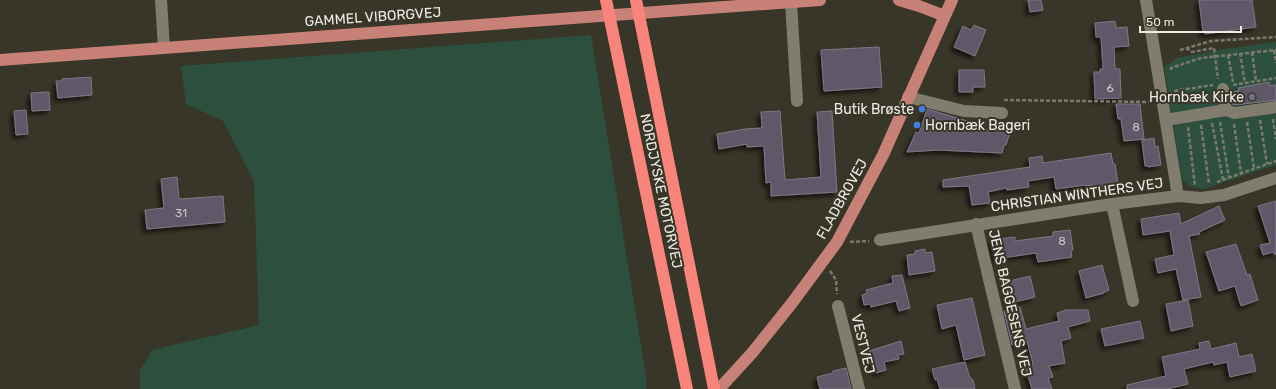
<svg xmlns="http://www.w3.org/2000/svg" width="1276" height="389" font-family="Rubik,sans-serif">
<defs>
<filter id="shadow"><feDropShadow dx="-3.5" dy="3.5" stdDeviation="2" flood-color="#0009"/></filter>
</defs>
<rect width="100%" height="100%" fill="#383628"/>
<path fill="#2c503d" d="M591 35 647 383 646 389H140V371L152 350 259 325 254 181 223 121 186 104 181 66Z
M1276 42V165L1204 189 1191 187 1182 180 1164 67 1177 58 1213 51Z"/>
<path fill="#5e5967" stroke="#7d7886" filter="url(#shadow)" d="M1028 0H1041L1043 10 1030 12Z
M1199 0H1252L1256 27 1205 34V31L1203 32Z
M1115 21 1116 28 1127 27 1129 46 1114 47 1115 69H1120L1121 98 1095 99 1094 72H1100V69H1103L1101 37H1096L1095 23Z
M974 25 986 30 975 56 954 47 963 26 971 30Z
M879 47 882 87 824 91 821 50Z
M959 70H984L985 87H973V92H959Z
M91 77 92 95 58 98 56 81H62V79Z
M1269 82 1270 86 1276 85V100L1235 105H1233L1231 92 1239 91 1238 88Z
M49 92 50 110 32 111 31 93Z
M1116 104H1140L1144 139 1124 141 1121 119H1118Z
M927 109 974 123 978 129 1011 130 1006 145H1004L1002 153 938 150 907 152 916 132 919 133Z
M26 110 28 134 16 135 14 111Z
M780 111 785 180 821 177 817 112 832 111 837 192 771 196V182L766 183 764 146 747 147V144L719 149 717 134 745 129 762 128 761 112Z
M1154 138 1155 147 1158 146 1161 165 1148 167 1147 166H1145L1142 140Z
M1111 153 1113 164H1115L1118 183H1115L1116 187 1093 190V185L1085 186V185L1056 189 1054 177 1028 181 1029 187 1007 190 1006 188 988 192 990 203 972 205 969 186 943 187V180L1030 167 1029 158 1042 156 1043 163Z
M177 177 179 199 223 196 225 222 147 229 145 210 164 208 161 179Z
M1276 201V254H1274L1273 252 1263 255 1260 245 1270 243 1258 206Z
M1219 206 1225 220 1199 232 1200 234 1189 236 1201 297 1183 300 1176 269 1158 273 1155 259 1174 255 1170 231 1143 235 1141 219 1179 213 1181 224Z
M1070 230 1073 250 1071 251 1072 257 1038 262 1036 253 995 259 992 240 1015 237V241L1053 236V232Z
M1236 244 1247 275 1250 274 1258 300 1241 306 1235 286 1219 291 1206 252Z
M925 249V253L932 252 935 271 909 275 907 255 915 254V251Z
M1102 265 1109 290 1104 292V293L1086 298 1079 271Z
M902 275 910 308 899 311 896 301 871 307 870 304 864 305 862 295 867 293 866 290 893 283 892 276Z
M1030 276 1035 297 1011 303 1006 282Z
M972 298 985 355 964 360 956 325 942 329 937 305Z
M1188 300 1193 326 1171 331 1166 304Z
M1020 307 1026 329 1059 321 1057 313 1066 310H1088L1090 321 1068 327 1071 338 1061 341 1065 363 1049 366 1053 377 1048 378 1052 389H1032L1025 367 1033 364 1027 341 1012 345 1004 311Z
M1140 321 1144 338 1105 346 1101 329Z
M901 341 904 354 898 355 899 359 884 362 886 370 876 373 874 365H873L869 351Z
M1209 341 1211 349 1236 343 1239 357 1252 354 1256 371 1230 377 1227 362 1214 365 1213 362 1184 369 1188 384 1167 389H1127V385L1166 376 1162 357 1200 349 1199 343Z
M965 362 970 378 973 380 975 389H940L937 379 935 380 932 369Z
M846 368 851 389H820L817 377 833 373V371Z"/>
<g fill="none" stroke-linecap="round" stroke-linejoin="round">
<path stroke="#7b796d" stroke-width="2.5" stroke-dasharray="4 2" stroke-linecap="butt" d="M1186 48 1192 52 1214 48 1218 79
M1180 50 1211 41 1276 37
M1274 50 1276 63
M1252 52 1256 81
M1240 53 1245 83
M1228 55 1233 82
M1171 70V68L1201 58 1276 50
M1233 85 1276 78
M1174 91 1213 85
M1004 100 1151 102
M1273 119 1276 139
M1260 120 1267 164
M1220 122 1229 178
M1247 122 1254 168
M1212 123 1223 180
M1234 124 1241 173
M1201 125 1209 184
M1188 127 1195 186
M1217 182 1276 161
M850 242 869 241
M830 271 836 280 837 294"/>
<path stroke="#817d6e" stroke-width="12" d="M161 0 164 48
M1146 0 1178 196
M791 2 797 101
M908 97 964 111 1002 113
M1226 110 1234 113 1276 107
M1166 120 1226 110 1223 89
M1112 204 1133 301
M976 224 1015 389
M880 240 1112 204 1178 196 1201 198 1224 195 1276 178
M838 306 859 389"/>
<path stroke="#c88176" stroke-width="12" d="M899 0 919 6 945 16
M0 60 820 0
M719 389 752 353 792 303 837 242 883 155 952 0"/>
<path stroke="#f8847b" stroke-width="12" d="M606 0 687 389
M636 0 714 389"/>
</g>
<circle fill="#6b7280" stroke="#383628" stroke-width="1.5" cx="1252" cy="97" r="4"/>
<g fill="#3f7fe0" stroke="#383628" stroke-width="1.5">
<circle cx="922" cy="109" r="4"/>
<circle cx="917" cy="125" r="4"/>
</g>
<g text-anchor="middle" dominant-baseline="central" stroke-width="4" stroke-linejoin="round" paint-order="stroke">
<g font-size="12" fill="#cac7c5">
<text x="1110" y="88">6</text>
<text x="1136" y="127">8</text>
<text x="181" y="213">31</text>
<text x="1062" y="241">8</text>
</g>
<g font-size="14" fill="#eeece4" stroke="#383628">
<text transform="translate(373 17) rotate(-4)">GAMMEL VIBORGVEJ</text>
<text transform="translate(661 191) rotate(78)">NORDJYSKE MOTORVEJ</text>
<text transform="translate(1077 195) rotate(-8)">CHRISTIAN WINTHERS VEJ</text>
<text transform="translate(842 199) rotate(-61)">FLADBROVEJ</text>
<text transform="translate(1010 303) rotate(77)">JENS BAGGESENS VEJ</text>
<text transform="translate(863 344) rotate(76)">VESTVEJ</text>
</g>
<g font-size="14" fill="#eeece4" stroke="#383628" text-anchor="end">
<text x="1244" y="97">Hornbæk Kirke</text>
<text x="914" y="109">Butik Brøste</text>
<text x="925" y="125" text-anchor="start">Hornbæk Bageri</text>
</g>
</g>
<path d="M1140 26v6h101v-6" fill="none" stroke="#eeece4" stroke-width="2"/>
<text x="1146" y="26" font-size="12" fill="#eeece4" stroke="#383628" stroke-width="3" paint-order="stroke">50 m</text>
</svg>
